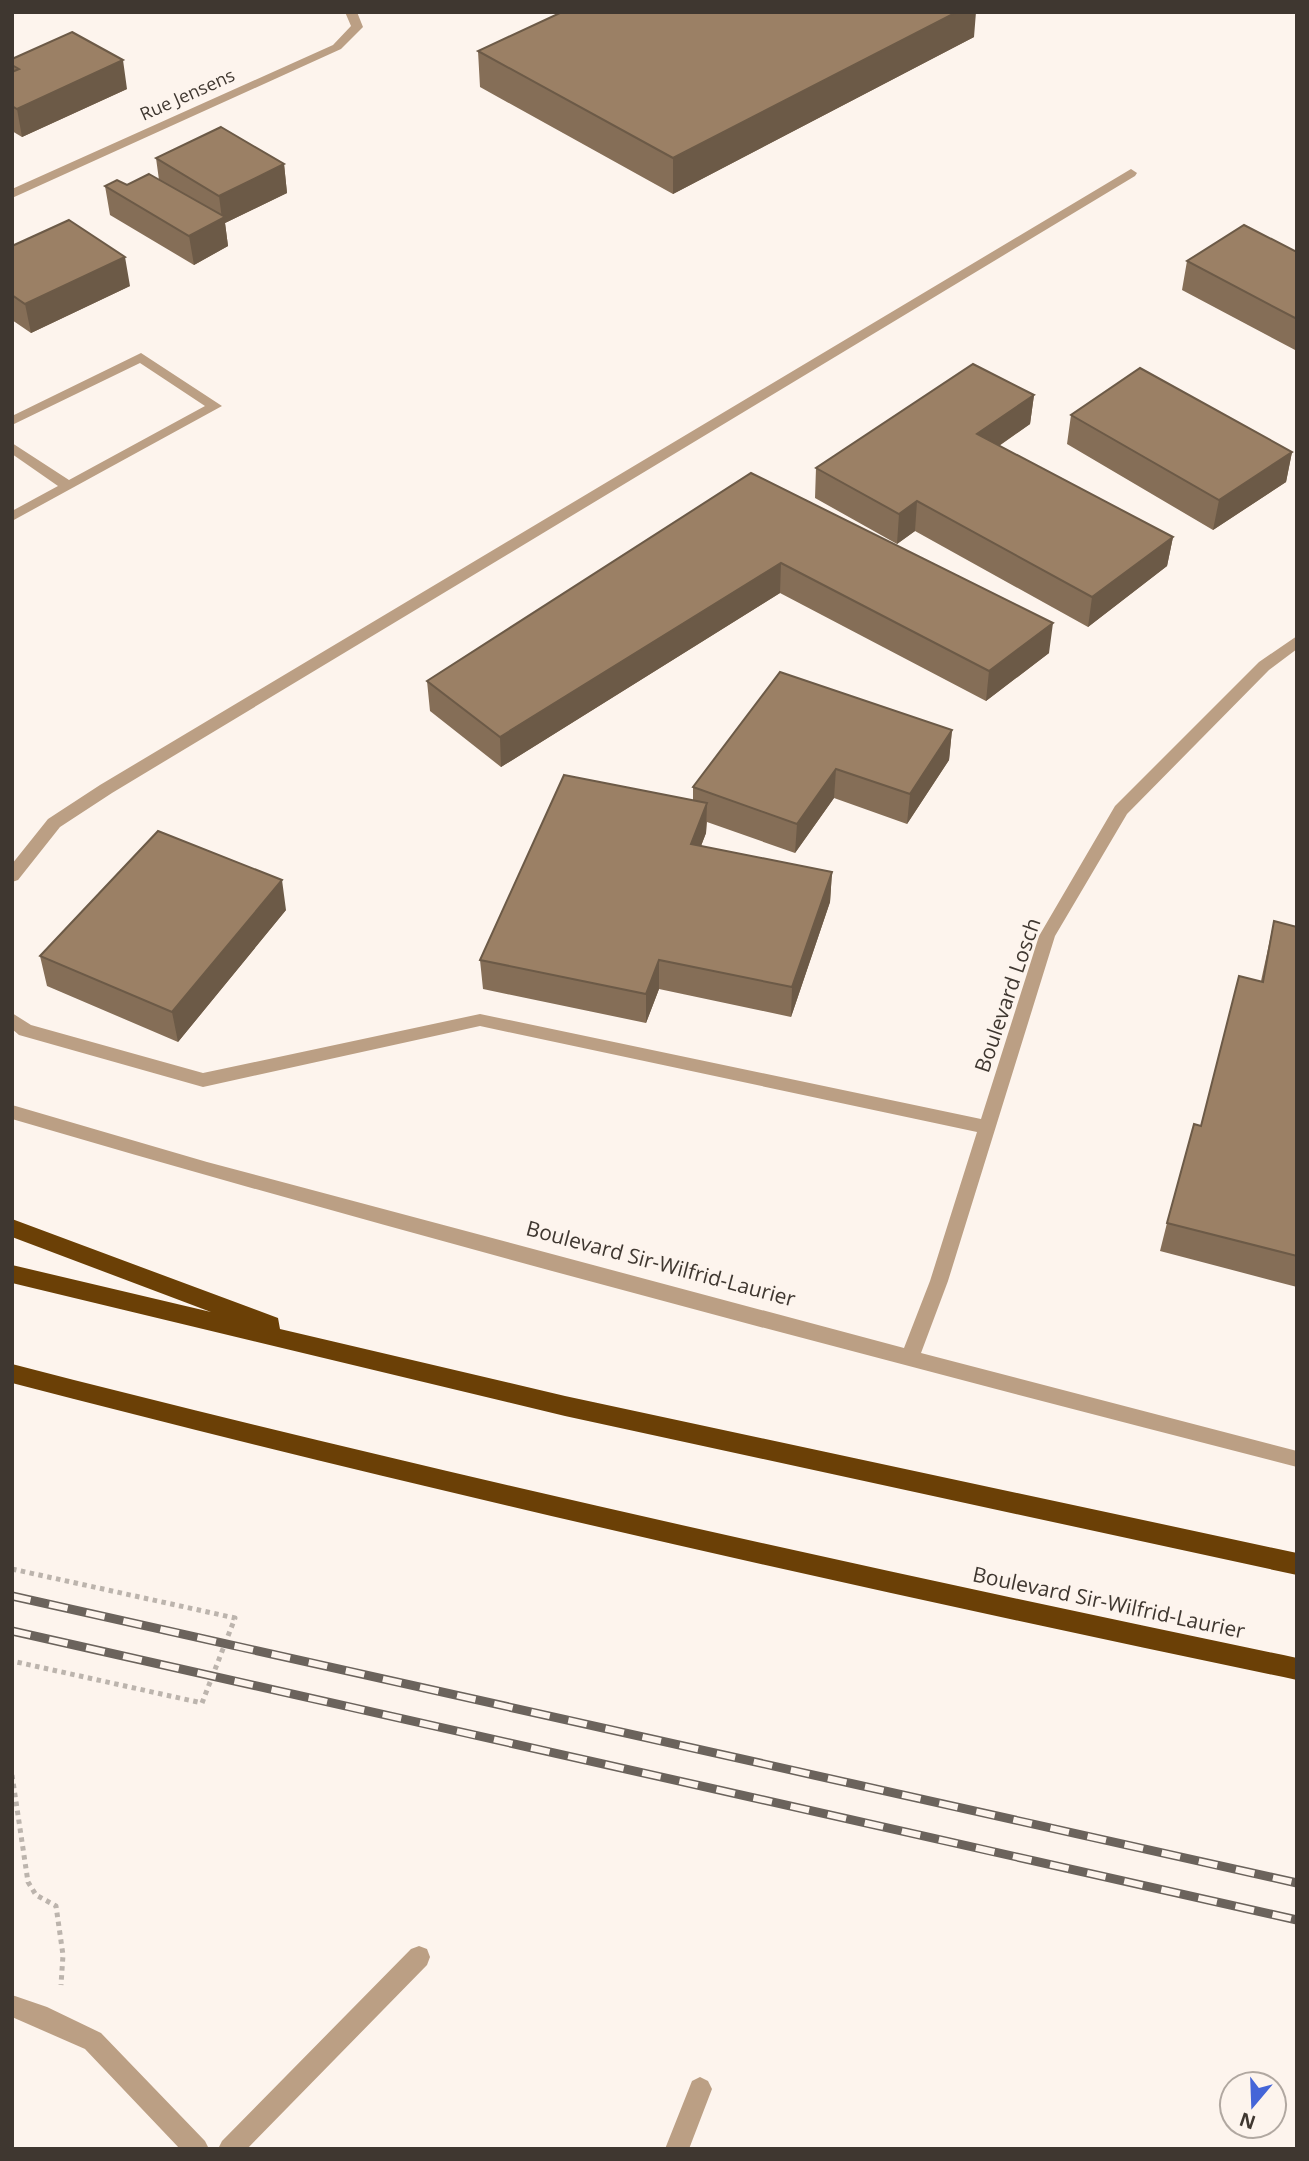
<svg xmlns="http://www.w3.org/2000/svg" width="1309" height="2161" font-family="'Open Sans',sans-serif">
<rect width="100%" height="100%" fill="#fdf4ed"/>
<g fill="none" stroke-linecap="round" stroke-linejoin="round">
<path stroke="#bcb4ad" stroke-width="5" stroke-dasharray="4.5 4.5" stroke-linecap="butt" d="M12 1569 235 1618 202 1703 12 1661
M12 1775 28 1882 36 1895 56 1906 63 1955 61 1985"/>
<path fill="#bb9f84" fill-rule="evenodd" d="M345 12H357L363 27 341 49 12 198V189L333 45 351 26Z
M1131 169 1137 173 1135 176 112 793 60 827 18 880 12 882V864L48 819 100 785Z
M141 353 222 406 12 521V511L58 486 12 454V443L69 480 205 406 140 363 12 425V416Z
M1297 636V649L1269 670 1127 814 1055 936 948 1281 921 1353 1297 1451V1467C867 1356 438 1244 12 1119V1105L207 1162 904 1348 930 1281 977 1132 480 1026 203 1087 19 1035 12 1029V1013L31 1025 203 1073 480 1014 981 1119 1039 936 1115 806 1259 662Z
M419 1946 427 1949 430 1957 427 1965 247 2149H218L222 2141 411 1949Z
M12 1995 47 2007 101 2033 205 2141 209 2149H180L85 2049 12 2017Z
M700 2077 708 2081 712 2089 689 2149H665L692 2081Z"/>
<path fill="#6b4006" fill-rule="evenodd" d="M12 1219 278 1318 280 1329 565 1396 1297 1553V1575L565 1416 12 1283V1265L211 1312 12 1237Z
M12 1364C438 1474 866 1568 1297 1658V1680C866 1590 438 1494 12 1383Z"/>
<g stroke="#6b635c" stroke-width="9">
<path id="rail" d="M12 1596 1297 1883
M12 1631 1297 1920"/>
</g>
<use href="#rail" stroke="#fdf4ed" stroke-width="6" stroke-dasharray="19" stroke-linecap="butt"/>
</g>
<path fill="#856e57" d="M974 37 673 194 480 87 478 51Z
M12 59 127 89 22 137 12 131Z
M156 158 284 164 287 193 225 223 228 246 194 265 110 215 105 186 127 185 159 180Z
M12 246 130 286 31 333 12 320Z
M1297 252V351L1182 290 1187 261Z
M1034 395 1030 424 999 446 1173 537 1167 566 1088 627 915 531 897 544 815 498 816 468Z
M1071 415 1292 452 1286 482 1213 530 1067 444Z
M751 473 1049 653 986 701 780 593 501 767 430 711 427 681Z
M952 730 949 760 907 824 834 798 795 853 707 822 706 833 701 846 832 872 830 902 791 1017 659 989 646 1023 483 989 480 960 693 800V787Z
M286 910 178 1042 47 986 40 956Z
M1274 921 1297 927V1287L1160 1251 1167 1223 1201 1126 1261 981Z"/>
<path fill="#6c5a47" d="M957 12H976L974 37 673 194V158Z
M123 60 127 89 22 137 17 109Z
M284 164 287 193 225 223 228 246 194 265 189 236 222 219 219 196Z
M125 257 130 286 31 333 25 304Z
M1034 395 1030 424 974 463 977 434Z
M1292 452 1286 482 1213 530 1219 500Z
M917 501 915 531 897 544 899 514Z
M1173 537 1167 566 1088 627 1092 597Z
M781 563 780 593 501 767 500 737Z
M1053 623 1049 653 986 701 989 671Z
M952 730 949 760 907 824 910 794Z
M836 769 834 798 795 853 797 824Z
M707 803 706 833 690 874 691 844Z
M832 872 830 902 791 1017 792 987Z
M282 880 286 910 178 1042 172 1012Z
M659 960V989L646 1023V994Z"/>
<path fill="#9b8065" stroke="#6c5a47" stroke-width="2" d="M562 12H957L673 158 478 51Z
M72 32 123 60 17 109 12 106V72L19 69 12 65V59Z
M221 127 284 164 219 196 156 158Z
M149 174 225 217 189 236 105 186 117 180 127 185Z
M69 220 125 257 25 304 12 295V246Z
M1244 225 1297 252V319L1187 261Z
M973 364 1034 395 977 434 1173 537 1092 597 917 501 899 514 816 468Z
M1140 368 1292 452 1219 500 1071 415Z
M751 473 1053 623 989 671 781 563 500 737 427 681Z
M780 672 952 730 910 794 836 769 797 824 693 787Z
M564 775 707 803 691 844 832 872 792 987 659 960 646 994 480 960Z
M158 831 282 880 172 1012 40 956Z
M1274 921 1297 927V1256L1167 1223 1194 1124 1201 1126 1239 976 1263 982Z"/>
<g text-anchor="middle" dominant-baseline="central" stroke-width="5" stroke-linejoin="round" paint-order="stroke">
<g font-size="18" fill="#3f3730" stroke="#fdf4ed">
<text transform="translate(187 94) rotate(-24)">Rue Jensens</text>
</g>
<g font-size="21" fill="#3f3730" stroke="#fdf4ed">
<text transform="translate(1007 995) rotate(-71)">Boulevard Losch</text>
<text transform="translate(661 1263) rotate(15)">Boulevard Sir-Wilfrid-Laurier</text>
<text transform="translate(1109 1602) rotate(12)">Boulevard Sir-Wilfrid-Laurier</text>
</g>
</g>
<rect width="1309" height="2161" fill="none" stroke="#3f3730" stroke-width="28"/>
<g transform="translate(1253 2105) rotate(199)"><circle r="33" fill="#fdf4ed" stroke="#b1a8a1" stroke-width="2"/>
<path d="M0-5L12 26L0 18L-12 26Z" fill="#4465d8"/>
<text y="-10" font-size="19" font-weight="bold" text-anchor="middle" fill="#3f3730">N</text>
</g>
</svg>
